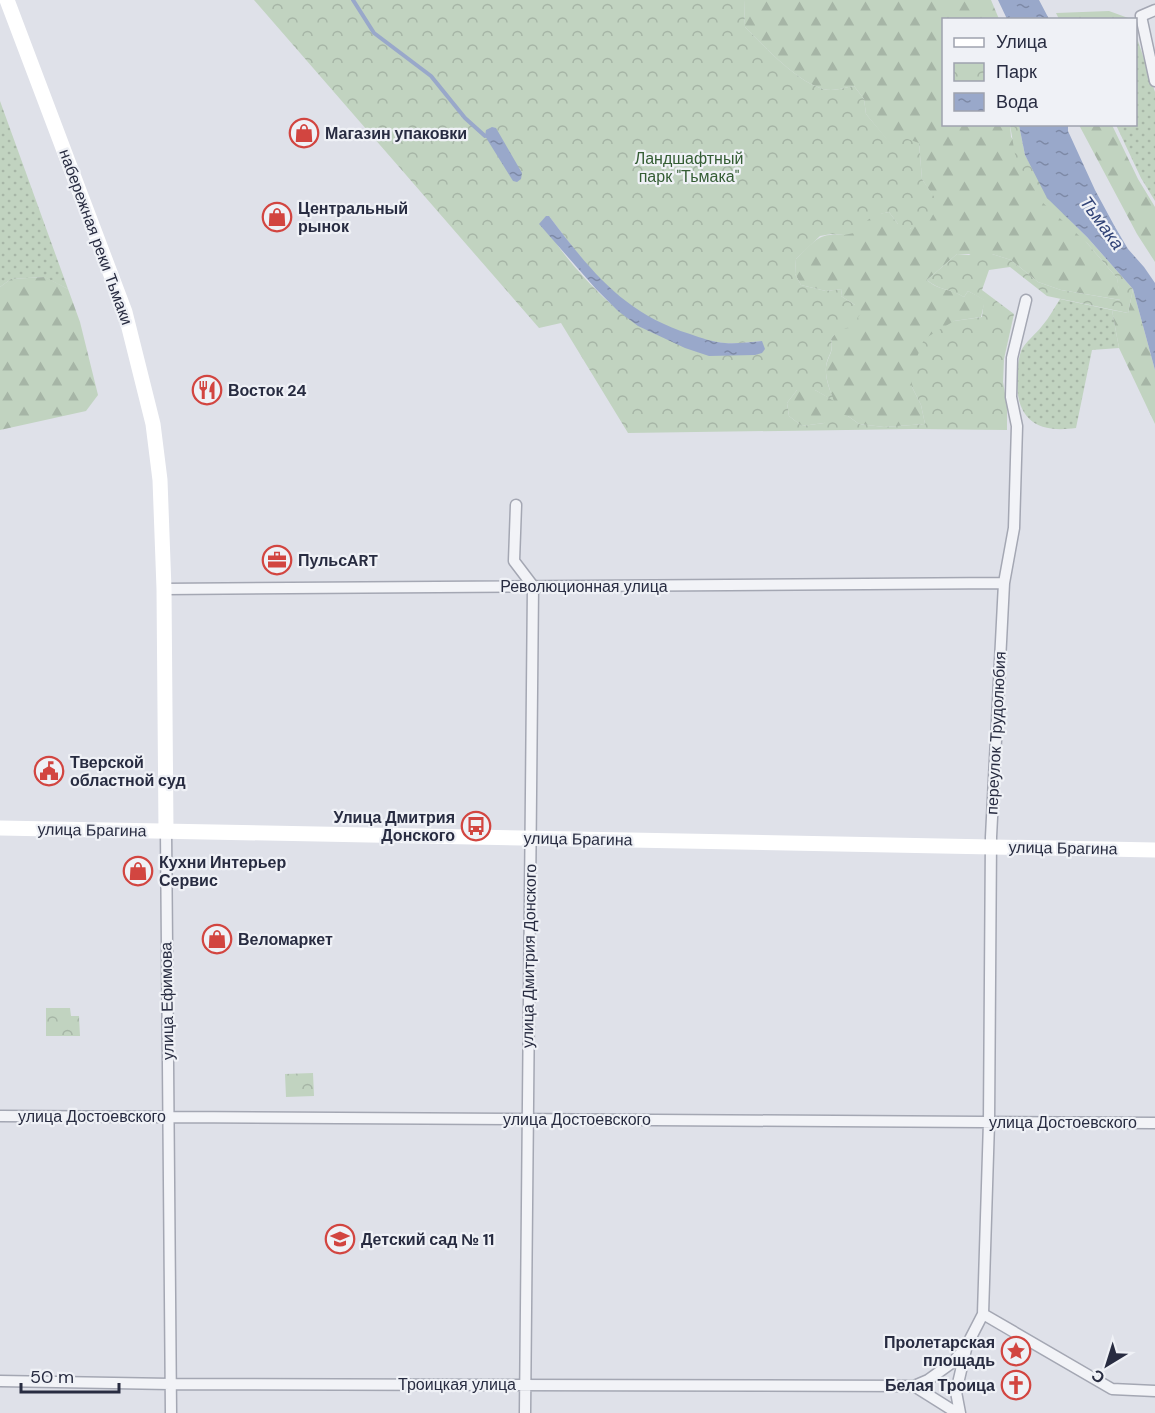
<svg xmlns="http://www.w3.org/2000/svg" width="1155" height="1413" font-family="'DM Sans',sans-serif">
<defs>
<pattern id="grass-dots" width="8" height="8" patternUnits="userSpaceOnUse" patternTransform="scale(1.5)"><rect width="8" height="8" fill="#c1d3c0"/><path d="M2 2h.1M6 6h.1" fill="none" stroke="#a6b5a6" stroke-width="1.8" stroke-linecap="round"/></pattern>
<pattern id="forest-firs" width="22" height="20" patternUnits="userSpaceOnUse" patternTransform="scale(1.5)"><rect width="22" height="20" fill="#c1d3c0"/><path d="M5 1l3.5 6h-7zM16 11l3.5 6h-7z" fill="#a6b5a6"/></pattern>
<pattern id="park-crowns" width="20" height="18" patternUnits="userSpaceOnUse" patternTransform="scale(1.5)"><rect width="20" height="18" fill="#c1d3c0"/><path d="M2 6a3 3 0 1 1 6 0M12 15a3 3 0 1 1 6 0" fill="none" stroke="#a6b5a6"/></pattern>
<pattern id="water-ripples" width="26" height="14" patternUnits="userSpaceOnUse" patternTransform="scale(1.5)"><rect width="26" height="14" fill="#99a8ca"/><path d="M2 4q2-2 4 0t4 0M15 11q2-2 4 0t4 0" fill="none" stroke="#7d89a6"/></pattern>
</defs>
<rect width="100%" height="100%" fill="#dfe1e9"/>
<path fill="url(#grass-dots)" d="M1136 35 1155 92V201L1141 178 1116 125 1136 124Z
M0 101 68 289 44 277 11 279 0 287Z
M1060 299 1112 310 1119 348 1092 350 1076 428C1040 433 1018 422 1017 384 1016 374 1018 361 1021 351 1025 342 1036 334 1042 326 1049 318 1054 308 1060 299Z"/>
<path fill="url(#forest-firs)" d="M744 0H991L999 19 944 20V124L1010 125 1011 137 1087 243 1117 278 1121 300 1061 290 1038 282 1011 260 992 254H957L927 280C939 291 950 288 964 297L968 291 985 300 981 317 954 321 912 387 921 405 925 424 884 427 859 424 848 416 824 423 802 426 789 416 787 403 797 390H815L833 400C830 389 825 378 826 367 828 354 834 354 831 339L855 305 841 296 842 289 826 291 801 285 795 274 796 259C814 242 818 232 844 235L873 215 889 212 898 224 910 229 938 204 922 179 919 143 892 146 866 114 864 99 854 86C847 87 838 90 831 90 804 90 763 45 745 27Z
M1109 11 1131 19H1059L1056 13Z
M1079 125H1112L1138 179 1155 207V262L1137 234Z
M45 277 68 289 80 322 98 395 86 411 0 430V287L11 279Z
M1133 289 1155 370V424L1119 348 1112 310 1128 313Z"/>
<path fill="url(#park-crowns)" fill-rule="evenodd" d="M254 0H744L745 27C763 45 804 90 831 90 838 90 847 87 854 86L864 99 866 114 892 145 905 138 919 143 922 179 939 204 926 227 917 224 910 229 908 241 894 230 898 224 889 212C874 215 866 218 859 232L844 235 831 234 820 236 796 259 795 274 801 285 826 291 842 289 841 296 855 305 862 312 858 317 860 327 839 329 831 339C834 354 827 355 826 367 825 379 830 390 834 401L815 390H797L787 403 789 416 802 426 824 423 835 412 848 416 859 424 884 427 925 424 921 405 912 387 911 373 924 339 954 321 982 317 984 300 968 291 964 297C951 289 938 290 927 280L957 254 969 255 986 244 992 254 1011 260 1038 282 1061 290 1120 300 1117 278 1087 243 1042 202 1016 160 1010 125H1019L1025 155 1047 198 1087 237 1133 289 1128 313 1047 296 1010 267 989 270 982 290 1014 314 1004 359 1003 382 1007 405V430L914 429 628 433 561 323 539 328ZM549 216C571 245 594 277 622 300 647 320 692 340 724 343 736 344 750 342 762 341V353C729 347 694 345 662 336 626 326 577 273 556 243 552 235 551 224 549 216Z
M46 1008H70L71 1016H79L80 1036H46Z
M313 1073 314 1096 286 1097 285 1074Z"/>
<path fill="url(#water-ripples)" d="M998 0H1039L1049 19H1007Z
M1019 125H1068V131L1095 190 1115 227 1128 249 1144 267 1155 283V370L1133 289 1087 237 1047 198 1025 155Z
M492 127 496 128 522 173 521 179 517 182 513 181 485 136 486 130Z
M546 216H549C590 270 623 313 690 334 701 338 713 342 725 343 737 344 750 342 762 341L765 349 762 353 755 355 709 356 685 348 638 326 618 311 596 289 539 224Z"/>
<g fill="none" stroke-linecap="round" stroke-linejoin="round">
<path stroke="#99a8ca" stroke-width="4" d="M353 0 374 33 431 76 465 118 485 136"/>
<g stroke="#a4a7b3" stroke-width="13">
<path id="street" d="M1155 10 1141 16 1155 81
M516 505 514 561 533 586 525 1413
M164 589 1004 583
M166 831 171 1413
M0 1116 1155 1123
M983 1314 1112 1389 1155 1391
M0 1381 170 1384 914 1386 928 1380 953 1362 966 1347 983 1314 989 1122 991 837 1004 583 1014 528 1017 426 1011 397 1012 358 1026 300
M914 1386 957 1413
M960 1413 956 1392 966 1349"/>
</g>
<use href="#street" stroke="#f2f3f7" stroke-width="10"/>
<path stroke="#fff" stroke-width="15" d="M7 0 125 312 153 424 160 480 164 589 166 831
M0 828 1155 850"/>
</g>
<defs>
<g id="shop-ring" transform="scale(1.5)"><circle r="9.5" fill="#eff1f6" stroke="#d24540" stroke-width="1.5"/><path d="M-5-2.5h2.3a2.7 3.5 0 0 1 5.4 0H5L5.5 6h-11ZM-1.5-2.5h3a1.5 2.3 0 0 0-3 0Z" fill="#d24540"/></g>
<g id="restaurant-ring" transform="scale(1.5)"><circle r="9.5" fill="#eff1f6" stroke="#d24540" stroke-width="1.5"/><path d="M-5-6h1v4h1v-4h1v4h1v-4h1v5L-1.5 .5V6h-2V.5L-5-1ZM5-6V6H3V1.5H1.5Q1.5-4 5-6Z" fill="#d24540"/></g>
<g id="office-ring" transform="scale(1.5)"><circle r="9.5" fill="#eff1f6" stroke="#d24540" stroke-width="1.5"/><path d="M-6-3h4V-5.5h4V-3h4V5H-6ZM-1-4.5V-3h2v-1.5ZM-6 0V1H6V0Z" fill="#d24540"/></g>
<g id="civic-ring" transform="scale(1.5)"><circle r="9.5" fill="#eff1f6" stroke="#d24540" stroke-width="1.5"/><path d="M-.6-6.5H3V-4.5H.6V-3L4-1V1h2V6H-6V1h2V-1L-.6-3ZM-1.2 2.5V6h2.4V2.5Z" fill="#d24540"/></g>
<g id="bus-ring" transform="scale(1.5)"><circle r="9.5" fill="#eff1f6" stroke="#d24540" stroke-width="1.5"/><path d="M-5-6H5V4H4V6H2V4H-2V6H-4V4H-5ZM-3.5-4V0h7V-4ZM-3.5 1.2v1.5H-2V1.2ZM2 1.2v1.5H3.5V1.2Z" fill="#d24540"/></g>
<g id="school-ring" transform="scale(1.5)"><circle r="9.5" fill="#eff1f6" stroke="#d24540" stroke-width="1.5"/><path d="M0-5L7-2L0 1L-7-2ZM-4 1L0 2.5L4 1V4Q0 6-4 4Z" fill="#d24540"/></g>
<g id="sight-ring" transform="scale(1.5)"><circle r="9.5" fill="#eff1f6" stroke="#d24540" stroke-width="1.5"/><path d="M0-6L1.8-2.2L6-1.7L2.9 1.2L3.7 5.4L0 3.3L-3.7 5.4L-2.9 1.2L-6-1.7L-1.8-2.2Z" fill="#d24540"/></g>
<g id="church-ring" transform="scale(1.5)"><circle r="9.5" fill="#eff1f6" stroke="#d24540" stroke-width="1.5"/><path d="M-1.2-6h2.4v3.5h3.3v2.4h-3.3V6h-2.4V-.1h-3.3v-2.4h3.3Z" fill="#d24540"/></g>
</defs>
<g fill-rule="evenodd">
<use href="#shop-ring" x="304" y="133"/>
<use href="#shop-ring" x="277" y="217"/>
<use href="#restaurant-ring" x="207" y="390"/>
<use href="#office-ring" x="277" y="560"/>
<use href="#civic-ring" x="49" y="771"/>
<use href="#bus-ring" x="476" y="826"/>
<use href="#shop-ring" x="138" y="871"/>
<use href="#shop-ring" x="217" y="939"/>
<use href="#school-ring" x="340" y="1239"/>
<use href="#sight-ring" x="1016" y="1351"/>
<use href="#church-ring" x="1016" y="1385"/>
</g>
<g text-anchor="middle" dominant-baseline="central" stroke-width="4.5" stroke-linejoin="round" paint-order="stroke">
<g font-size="16" font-weight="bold" fill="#282c41" stroke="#eff1f6" text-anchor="start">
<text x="325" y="133">Магазин упаковки</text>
<text x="298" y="208">Центральный<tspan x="298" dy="18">рынок</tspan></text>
<text x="228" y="390">Восток 24</text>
<text x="298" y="560">ПульсART</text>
<text x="70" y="762">Тверской<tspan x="70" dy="18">областной суд</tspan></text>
<text x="455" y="817" text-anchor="end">Улица Дмитрия<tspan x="455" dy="18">Донского</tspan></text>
<text x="159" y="862">Кухни Интерьер<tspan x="159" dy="18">Сервис</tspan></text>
<text x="238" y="939">Веломаркет</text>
<text x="361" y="1239">Детский сад № 11</text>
<text x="995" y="1342" text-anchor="end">Пролетарская<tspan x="995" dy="18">площадь</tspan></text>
<text x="995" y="1385" text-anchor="end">Белая Троица</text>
</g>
<g font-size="16" fill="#345d34" stroke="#eff1f6">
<text x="689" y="158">Ландшафтный<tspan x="689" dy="18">парк "Тьмака"</tspan></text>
</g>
<g font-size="16" fill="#282c41" stroke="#eff1f6">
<text transform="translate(96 237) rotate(70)">набережная реки Тьмаки</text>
<text x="584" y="586">Революционная улица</text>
<text transform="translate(996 733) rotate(-87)">переулок Трудолюбия</text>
<text transform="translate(92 830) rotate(1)">улица Брагина</text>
<text transform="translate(578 839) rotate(1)">улица Брагина</text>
<text transform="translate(1063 848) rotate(1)">улица Брагина</text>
<text transform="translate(529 956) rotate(-89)">улица Дмитрия Донского</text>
<text transform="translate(167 1001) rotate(-91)">улица Ефимова</text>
<text x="92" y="1116">улица Достоевского</text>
<text x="577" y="1119">улица Достоевского</text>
<text x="1063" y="1122">улица Достоевского</text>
<text x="457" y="1384">Троицкая улица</text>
</g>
<g font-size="18" font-style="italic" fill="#304276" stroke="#eff1f6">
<text transform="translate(1102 223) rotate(54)">Тьмака</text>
</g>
</g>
<rect x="942" y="18" width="195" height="108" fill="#eff1f6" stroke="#9fa2ae" stroke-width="1.5"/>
<rect x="954" y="38" width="30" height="9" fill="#ffffff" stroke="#9fa2ae" stroke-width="1.5"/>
<text x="996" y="48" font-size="18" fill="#282c41">Улица</text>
<rect x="954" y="63" width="30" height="18" fill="url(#park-crowns)" stroke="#9fa2ae" stroke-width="1.5"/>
<text x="996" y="78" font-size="18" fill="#282c41">Парк</text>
<rect x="954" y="93" width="30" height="18" fill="url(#water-ripples)" stroke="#9fa2ae" stroke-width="1.5"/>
<text x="996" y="108" font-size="18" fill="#282c41">Вода</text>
<g transform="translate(1107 1365) rotate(218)" stroke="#eff1f6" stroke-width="4.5" paint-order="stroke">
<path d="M0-4.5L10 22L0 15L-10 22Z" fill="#282c41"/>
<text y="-9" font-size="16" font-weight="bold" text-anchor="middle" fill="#282c41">С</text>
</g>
<path d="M21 1383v9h98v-9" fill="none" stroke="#282c41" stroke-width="3"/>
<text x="30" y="1383" font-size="18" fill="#282c41" stroke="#eff1f6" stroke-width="4.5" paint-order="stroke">50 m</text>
</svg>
